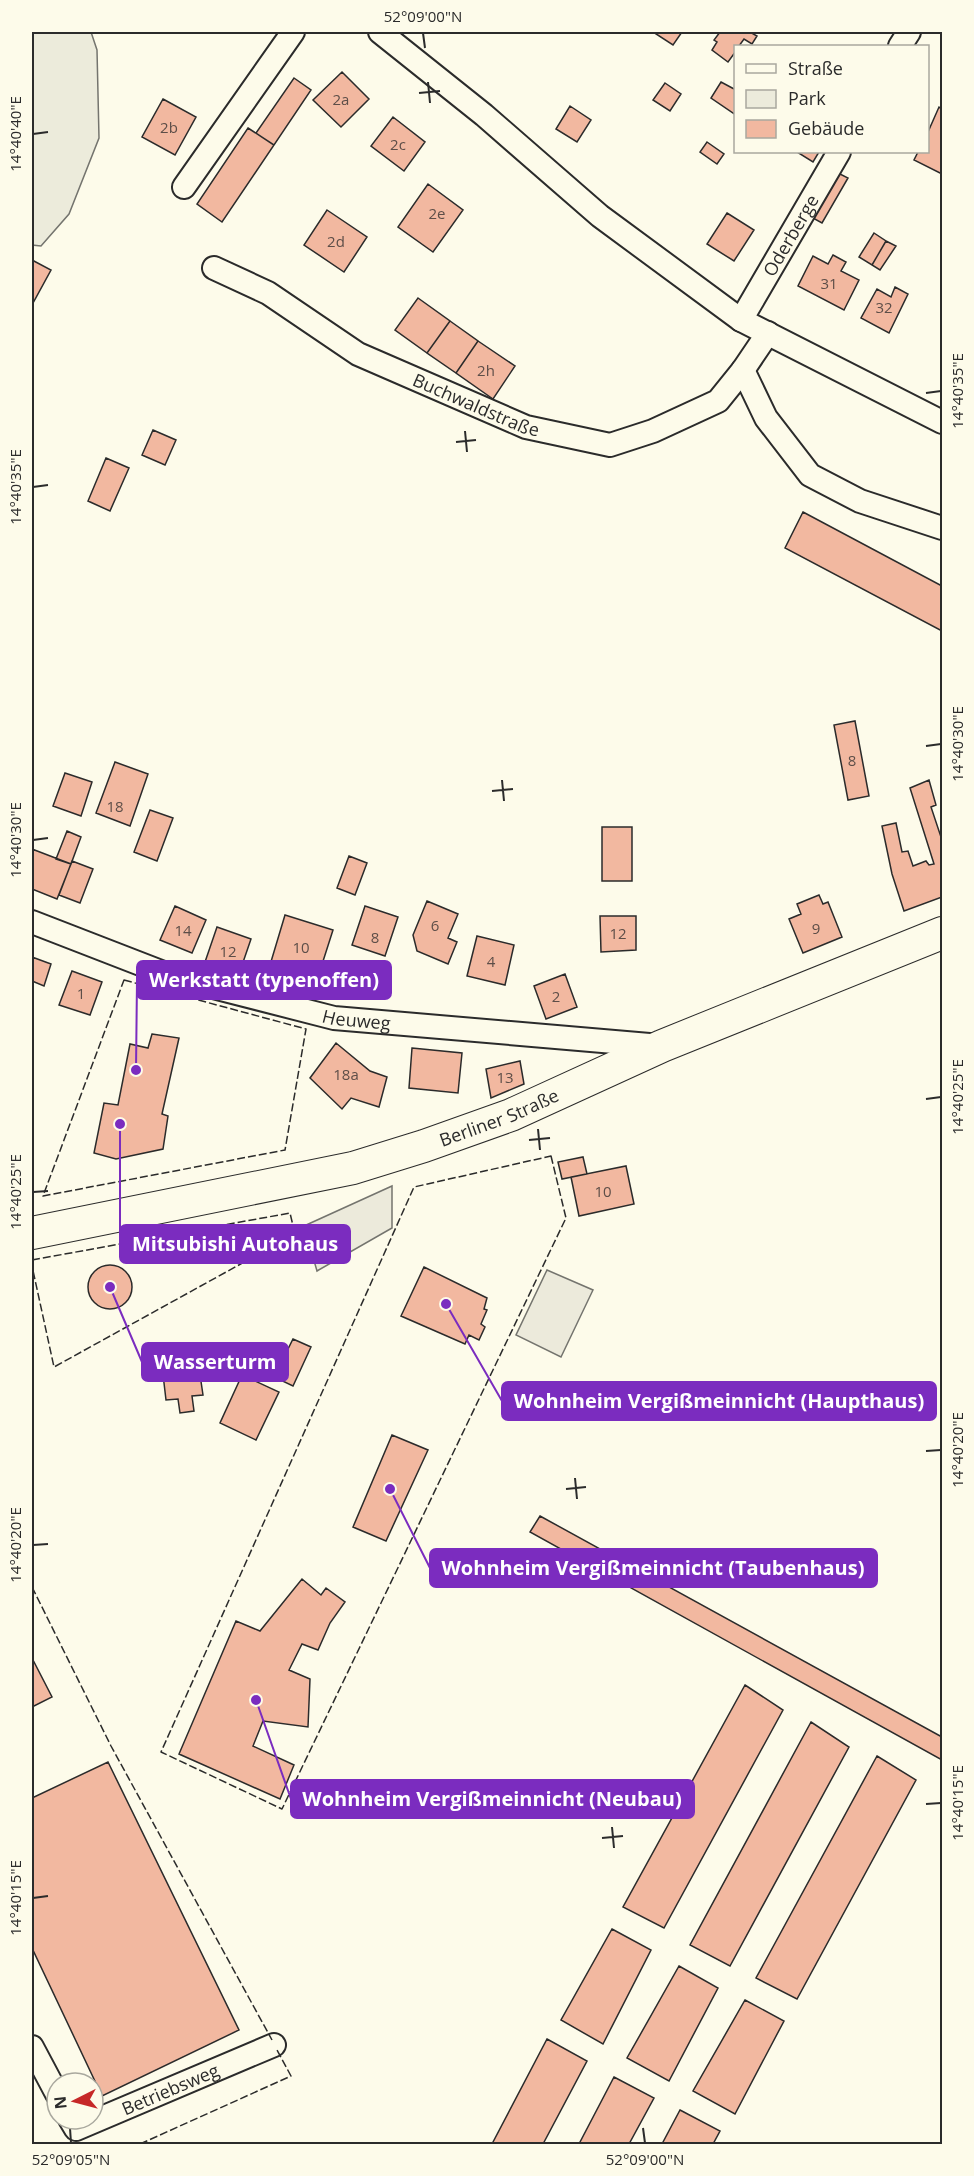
<svg xmlns="http://www.w3.org/2000/svg" width="974" height="2176" font-family="'Open Sans',sans-serif">
<rect width="100%" height="100%" fill="#fdfbea"/>
<path fill="#ecebdb" stroke="#74746e" stroke-width="1.5" d="M32 32H91L97 50 99 138 69 214 41 246 32 245Z"/>
<path fill="#eceadb" stroke="#74746e" stroke-width="1.5" d="M392 1186V1228L317 1271 304 1226Z
M547 1270 593 1290 561 1357 516 1335Z"/>
<path fill="#f2b8a0" stroke="#2b2b2b" stroke-width="1.5" d="M653 32H682L673 45Z
M720 32H750L757 36 752 44 744 39 739 46H736V51L728 62 712 50 717 42 714 40Z
M342 72 369 99 341 127 313 100Z
M294 78 311 90 274 145 256 133Z
M721 82 736 90V115L711 98Z
M665 83 681 94 670 111 653 100Z
M163 99 196 117 175 155 142 137Z
M570 106 591 120 577 142 556 129Z
M939 107 942 109V174L914 160 918 152H928V132Z
M393 117 425 142 404 171 371 146Z
M248 128 274 145 222 222 197 204Z
M707 142 724 154 717 164 700 152Z
M797 152H819L813 162Z
M836 172 848 178 822 223 811 217Z
M428 184 463 210 433 252 398 227Z
M327 210 367 237 344 272 304 245Z
M727 213 754 230 734 261 707 244Z
M874 233 886 241 872 265 859 257Z
M886 241 896 246 880 270 872 265Z
M833 255 846 262 841 271 859 280 844 310 798 286 813 256 828 264Z
M32 260 51 270 33 303 32 302Z
M895 287 908 294 889 333 861 318 877 289 891 297Z
M418 298 450 321 427 353 395 330Z
M450 321 478 341 456 373 427 353Z
M478 341 515 366 493 399 456 373Z
M153 430 176 440 165 465 142 455Z
M106 458 129 468 110 511 88 501Z
M803 512 942 586V631L785 548Z
M855 721 869 796 848 800 834 725Z
M115 762 148 774 130 826 96 813Z
M65 773 92 782 81 816 53 806Z
M929 780 936 805 931 807 942 840V897L904 911 892 874 882 826 896 823 902 852 908 851 913 866 926 861 929 865 934 864 910 788Z
M150 810 173 818 157 861 134 852Z
M602 827H632V881H602Z
M67 831 81 837 71 864 56 859Z
M32 849 71 864 57 899 32 889Z
M349 856 367 863 355 895 337 888Z
M72 861 93 869 80 903 59 895Z
M819 895 823 904 828 902 842 937 803 953 789 919 801 914 797 904Z
M427 901 458 914 448 938 457 942 448 964 417 951 413 935Z
M175 906 206 920 192 953 160 940Z
M365 906 398 917 385 956 352 945Z
M285 915 333 930 317 980 270 965Z
M600 916H636V950L601 952Z
M217 927 251 939 239 974 205 962Z
M477 936 514 945 505 985 467 976Z
M32 957 51 964 44 986 32 981Z
M72 971 102 982 90 1015 59 1005Z
M565 974 577 1007 546 1019 534 986Z
M152 1034 179 1038 162 1114 168 1116 163 1149 116 1159 94 1153 104 1103 118 1105 130 1044 148 1048Z
M336 1043 370 1071 387 1077 379 1107 351 1098 342 1109 310 1078Z
M412 1048 462 1053 458 1093 409 1088Z
M520 1061 524 1084 491 1098 486 1069Z
M583 1157 587 1174 562 1179 558 1162Z
M626 1166 634 1204 579 1216 571 1177Z
M88 1287a22 22 0 1 1 44 0a22 22 0 1 1-44 0Z
M424 1267 487 1298 484 1309 487 1310 481 1324 485 1327 479 1340 469 1335 465 1344 401 1316Z
M293 1339 311 1347 293 1386 274 1377Z
M198 1361 203 1395 192 1396 194 1411 180 1413 178 1399 166 1400 162 1366Z
M242 1375 279 1392 256 1440 220 1423Z
M392 1435 428 1450 386 1541 353 1527Z
M540 1516 942 1737V1760L530 1532Z
M302 1579 321 1595 326 1588 345 1602 330 1623 318 1650 302 1644 289 1670 310 1679 308 1727 263 1721 253 1746 294 1765 280 1799 179 1754 236 1621 260 1631Z
M32 1658 52 1697 32 1707Z
M745 1685 783 1710 664 1928 623 1907Z
M811 1722 849 1747 730 1966 690 1945Z
M877 1756 916 1780 797 1999 756 1978Z
M108 1762 239 2030 102 2096 32 1948V1798Z
M612 1929 651 1950 603 2044 561 2020Z
M679 1966 718 1988 669 2081 627 2058Z
M745 2000 784 2021 735 2114 693 2091Z
M547 2039 587 2061 543 2144H492Z
M614 2077 654 2098 629 2144H579Z
M680 2110 720 2131 713 2144H662Z"/>
<g fill="none" stroke-linecap="round" stroke-linejoin="round">
<g stroke="#2b2b2b" stroke-width="26">
<g id="minor">
<path d="M380 32 484 115 600 216 741 320 942 422"/>
<path d="M900 46 909 32"/>
<path d="M184 187 293 32"/>
<path id="s1" d="M214 268 268 293 358 354 526 427 610 445 653 431 718 401 743 370 768 333"/>
<path id="s2" d="M741 320 839 152"/>
<path d="M743 370 766 418 810 475 860 501 942 528"/>
<path id="s3" d="M32 922 174 977 334 1018 661 1046"/>
<path d="M32 2047 57 2094"/>
<path id="s4" d="M70 2119 76 2129 274 2045"/>
</g>
</g>
<g stroke="#2b2b2b" stroke-width="34">
<g id="secondary">
<path id="s5" d="M32 1233 353 1168 424 1146 511 1115 662 1046 942 933"/>
</g>
</g>
<use href="#minor" stroke="#fdfbea" stroke-width="22"/>
<use href="#secondary" stroke="#fdfbea" stroke-width="32"/>
<path stroke="#2b2b2b" stroke-width="1.5" stroke-dasharray="8 3" stroke-linecap="butt" d="M124 980 306 1029 285 1150 43 1196Z
M551 1156 566 1218 282 1809 161 1752 414 1187Z
M32 1260 290 1213 295 1234 54 1367 32 1266
M32 1587 111 1746 272 2040
M140 2144 291 2076 277 2050"/>
</g>
<path fill="none" stroke="#2b2b2b" stroke-width="2" d="M423 33 425 48M428 82 430 103M419 93 440 91M33 134 48 132M926 393 941 391M465 431 467 452M456 442 476 440M33 487 48 485M926 746 941 744M502 780 504 801M492 791 513 789M33 840 48 838M926 1099 941 1097M538 1129 540 1150M529 1140 550 1138M33 1192 48 1191M926 1451 941 1450M575 1478 577 1499M566 1489 586 1487M33 1545 48 1544M926 1804 941 1803M612 1827 614 1848M602 1838 623 1836M33 1898 48 1896M70 2128 71 2143M643 2128 645 2143"/>
<g text-anchor="middle" dominant-baseline="central" stroke-width="4.5" stroke-linejoin="round" paint-order="stroke">
<g font-size="15" fill="#5d4e48">
<text x="341" y="99">2a</text>
<text x="169" y="127">2b</text>
<text x="398" y="144">2c</text>
<text x="437" y="213">2e</text>
<text x="336" y="241">2d</text>
<text x="829" y="283">31</text>
<text x="884" y="307">32</text>
<text x="486" y="370">2h</text>
<text x="852" y="760">8</text>
<text x="115" y="806">18</text>
<text x="435" y="925">6</text>
<text x="816" y="928">9</text>
<text x="183" y="930">14</text>
<text x="618" y="933">12</text>
<text x="375" y="937">8</text>
<text x="301" y="947">10</text>
<text x="228" y="951">12</text>
<text x="491" y="961">4</text>
<text x="81" y="993">1</text>
<text x="556" y="996">2</text>
<text x="346" y="1074">18a</text>
<text x="505" y="1077">13</text>
<text x="603" y="1191">10</text>
</g>
<g font-size="18" fill="#2b2b2b" stroke="#fdfbea">
<text stroke="none"><textPath href="#s2" startOffset="98">Oderberge</textPath></text>
<text stroke="none"><textPath href="#s1" startOffset="297">Buchwaldstraße</textPath></text>
<text stroke="none"><textPath href="#s3" startOffset="340">Heuweg</textPath></text>
<text stroke="none"><textPath href="#s5" startOffset="482">Berliner Straße</textPath></text>
<text stroke="none"><textPath href="#s4" startOffset="114">Betriebsweg</textPath></text>
</g>
</g>
<path fill="none" stroke="#7b2cbf" stroke-width="2" d="M136 1070L137 980M120 1124L120 1244M110 1287L142 1362M446 1304L502 1401M390 1489L430 1568M256 1700L291 1799"/>
<g fill="#7b2cbf" stroke="#fdfbea" stroke-width="2">
<circle cx="136" cy="1070" r="6"/>
<circle cx="120" cy="1124" r="6"/>
<circle cx="110" cy="1287" r="6"/>
<circle cx="446" cy="1304" r="6"/>
<circle cx="390" cy="1489" r="6"/>
<circle cx="256" cy="1700" r="6"/>
</g>
<g fill="#7b2cbf" stroke="#7b2cbf" stroke-width="2">
<rect x="137" y="961" width="254" height="38" rx="6"/>
<rect x="120" y="1225" width="230" height="38" rx="6"/>
<rect x="142" y="1343" width="146" height="38" rx="6"/>
<rect x="502" y="1382" width="434" height="38" rx="6"/>
<rect x="430" y="1549" width="447" height="38" rx="6"/>
<rect x="291" y="1780" width="403" height="38" rx="6"/>
</g>
<g font-size="20" text-anchor="middle" font-weight="bold" fill="#fff">
<text x="264" y="987">Werkstatt (typenoffen)</text>
<text x="235" y="1251">Mitsubishi Autohaus</text>
<text x="215" y="1369">Wasserturm</text>
<text x="719" y="1408">Wohnheim Vergißmeinnicht (Haupthaus)</text>
<text x="653" y="1575">Wohnheim Vergißmeinnicht (Taubenhaus)</text>
<text x="492" y="1806">Wohnheim Vergißmeinnicht (Neubau)</text>
</g>
<rect width="974" height="2176" fill="none" stroke="#fdfbea" stroke-width="66"/>
<rect x="734" y="45" width="195" height="108" fill="#fdfbea" stroke="#a9a89e" stroke-width="1.5"/>
<rect x="746" y="64" width="30" height="9" fill="#fdfbea" stroke="#a9a89e" stroke-width="1.5"/>
<text x="788" y="75" font-size="18" fill="#2b2b2b">Straße</text>
<rect x="746" y="90" width="30" height="18" fill="#ecebdb" stroke="#a9a89e" stroke-width="1.5"/>
<text x="788" y="105" font-size="18" fill="#2b2b2b">Park</text>
<rect x="746" y="120" width="30" height="18" fill="#f2b8a0" stroke="#a9a89e" stroke-width="1.5"/>
<text x="788" y="135" font-size="18" fill="#2b2b2b">Gebäude</text>
<g transform="translate(75 2101) rotate(264)"><circle r="28" fill="#fdfbea" stroke="#a9a89e" stroke-width="1.5"/>
<path d="M0-4.5L10 22L0 15L-10 22Z" fill="#c62828"/>
<text y="-9" font-size="16" font-weight="bold" text-anchor="middle" fill="#2b2b2b">N</text>
</g>
<rect x="33" y="33" width="908" height="2110" fill="none" stroke="#2b2b2b" stroke-width="2"/>
<g font-size="15" text-anchor="middle" fill="#2b2b2b">
<text x="423" y="22">52°09'00"N</text>
<text transform="translate(16 134) rotate(-90)" y="5">14°40'40"E</text>
<text transform="translate(958 391) rotate(-90)" y="5">14°40'35"E</text>
<text transform="translate(16 487) rotate(-90)" y="5">14°40'35"E</text>
<text transform="translate(958 744) rotate(-90)" y="5">14°40'30"E</text>
<text transform="translate(16 840) rotate(-90)" y="5">14°40'30"E</text>
<text transform="translate(958 1097) rotate(-90)" y="5">14°40'25"E</text>
<text transform="translate(16 1192) rotate(-90)" y="5">14°40'25"E</text>
<text transform="translate(958 1450) rotate(-90)" y="5">14°40'20"E</text>
<text transform="translate(16 1545) rotate(-90)" y="5">14°40'20"E</text>
<text transform="translate(958 1803) rotate(-90)" y="5">14°40'15"E</text>
<text transform="translate(16 1898) rotate(-90)" y="5">14°40'15"E</text>
<text x="71" y="2165">52°09'05"N</text>
<text x="645" y="2165">52°09'00"N</text>
</g>
</svg>
